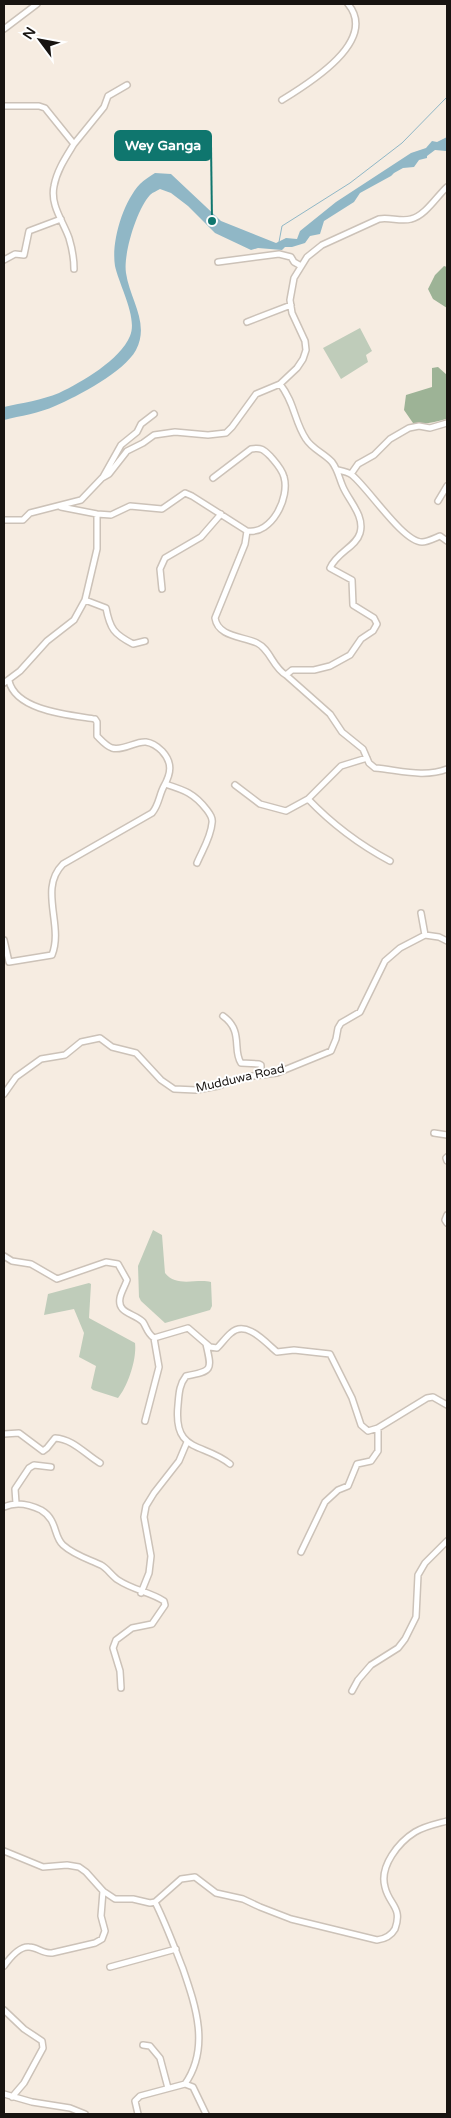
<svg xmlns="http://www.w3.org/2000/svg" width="451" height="2118" font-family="'Varela Round',sans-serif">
<rect width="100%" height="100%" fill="#f6ece1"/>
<path fill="#bfccba" d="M360 328 372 351 366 355 368 362 341 379 323 348Z
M153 1230 162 1235 165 1273C177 1288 197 1278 211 1282L212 1306 210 1310 165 1323 141 1301 139 1297 138 1266Z
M89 1283 91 1284 89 1318 135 1343C137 1359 128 1386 118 1398L93 1390 91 1388 96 1366 79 1357 84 1333 74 1309 44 1315 48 1294Z"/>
<path fill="#9db396" d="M444 266 447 267V308L433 299 428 289 435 275Z
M438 367 447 375V416L446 419C435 422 424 425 413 423L404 410 406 395 432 387V368Z"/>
<path fill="#90b7c6" d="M447 137 446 151 435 150 427 156V158L419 160 414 167 403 168 394 173 391 176 360 193 354 202 324 221 320 234 310 236 305 243 292 247H285L282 250 258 248 251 250 215 233 188 206 171 193 160 189C157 191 153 192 150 195 137 209 123 254 126 273 130 300 150 323 136 350 124 372 78 396 55 406 40 413 20 416 4 420V407C22 403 42 400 59 393 82 382 120 360 130 336 138 318 119 285 115 266 111 242 123 202 140 184 144 180 150 176 155 173L171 174 221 221 276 243 286 238 297 239 300 231 336 202 411 153 426 148 432 141 437 142Z"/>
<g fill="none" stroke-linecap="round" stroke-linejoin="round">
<path stroke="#90b7c6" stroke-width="1" d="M279 242 282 226 350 183 402 143 447 97"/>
<g stroke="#ccc2b8" stroke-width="8">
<path id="minor" d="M4 29 37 4
M282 100C308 84 379 41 348 4
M4 106H39L45 108 74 144C66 157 57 170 54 186 50 205 63 221 69 238 72 248 74 258 74 269
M74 144 104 107 108 96 127 85
M4 260 15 254 24 255 29 231 61 219
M218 262 279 254 291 257 294 262 301 266
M247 322 291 305
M280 384C295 403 294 421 306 439 312 449 324 453 332 462 338 470 339 478 343 487 349 501 365 516 360 533 356 547 337 552 330 568L352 580 353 605 374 618 377 624 373 631 361 639 350 655 330 666 314 670H292L286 675 330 714 342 732 363 749 369 763 375 768C399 770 424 778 447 769
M338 470C343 471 348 472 352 475 369 489 403 542 422 542 427 542 435 538 440 536L447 541
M351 474 358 464 374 455 390 439 409 428 419 426 430 428 447 423
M103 477 121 445 137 432 141 424 154 414
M213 478 251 449C262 447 264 450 271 457 276 463 282 469 284 477 290 497 272 535 247 531
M438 501 447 486
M61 507 97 514 111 515 130 506 162 509 185 493 192 496 247 531 245 544 215 618C218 637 242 636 257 643 270 649 273 668 286 675
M4 520H23L30 513 81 500 102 478 109 474 127 451 143 443 154 435 175 432 208 435 226 433 232 427 256 394 280 384 297 368 303 359 306 350 305 341 292 313 290 300 294 278 307 257 322 245 379 219C390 217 401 222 411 219 425 216 437 196 447 187
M162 589 160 569 165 558 201 537 221 514
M85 600 106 608C110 629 114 634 133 644L145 641
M4 683 20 671 47 641 74 620 85 600 97 549V514
M165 784C184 790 194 793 207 810 210 814 213 818 212 823 211 837 202 851 197 863
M235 785 260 804 286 811 308 799 341 766 367 758
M308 799C332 824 360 845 390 861
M425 935 439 937 447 941
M4 940 9 962 52 955C64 925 38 889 63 864L152 813C159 805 159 795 164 786 171 773 173 763 162 751 158 747 153 743 146 742 135 741 124 751 112 748 106 746 102 741 97 736V722L95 719C70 715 16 711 9 681
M223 1016C244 1031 232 1050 241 1063L259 1064 261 1065V1075
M4 1094 16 1077 41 1059 65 1055 81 1042 100 1038 112 1047 136 1053 161 1080 174 1089 196 1090 218 1086 245 1077 277 1073 331 1051 336 1039 338 1028 341 1023 360 1012 385 961 400 948 425 935 421 913
M434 1133 447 1135
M447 1157 446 1158 447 1161
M447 1215 445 1220 447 1223
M4 1256 12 1261 31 1264 57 1279 106 1262 118 1264 127 1280C125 1286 121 1292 120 1298 117 1314 135 1313 143 1322 147 1328 147 1333 154 1338L188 1328 210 1347 217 1348C222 1343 226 1337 231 1333 246 1319 266 1343 277 1352L294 1350 330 1354 352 1398 361 1425 368 1431 378 1428 427 1398 433 1397 447 1405
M206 1344C212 1370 213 1371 186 1376 179 1385 179 1394 178 1405 173 1454 203 1442 230 1464
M145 1421 159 1367 154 1338
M4 1434 19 1433 43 1451 47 1448 55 1438C73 1439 85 1454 100 1463
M16 1503 15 1489 29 1468 34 1465 51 1467
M4 1507C17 1501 29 1504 41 1510 58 1520 53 1536 63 1545 74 1555 88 1559 101 1565 107 1568 112 1576 118 1580 133 1590 150 1592 164 1601L165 1605 152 1624 132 1628 116 1640 113 1648 120 1671 121 1688
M301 1552 325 1502 338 1490 348 1486 357 1464 371 1461 378 1451V1428
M141 1593 149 1573 151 1556 144 1517 146 1506 154 1493 179 1461 187 1442
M352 1691 358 1680 371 1665 398 1648 405 1639 416 1617 418 1575 425 1563 447 1541
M4 1851 43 1867 67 1865 79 1867 86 1872 103 1891 115 1899H133L150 1903 155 1902
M155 1902 181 1879 195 1877 216 1893 243 1899 260 1907 291 1919 377 1940C385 1939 391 1936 395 1929 403 1907 389 1905 385 1887 379 1866 399 1842 415 1832 425 1826 436 1824 447 1821
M155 1902C166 1924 174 1946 183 1969 196 2007 210 2048 185 2084
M4 1966C9 1959 19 1946 29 1947 37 1947 43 1954 52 1953L95 1943 102 1939 105 1931 101 1916 103 1891
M110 1967 176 1949
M4 2010 24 2029 42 2041 43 2048 24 2083 12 2097
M143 2045 150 2046 160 2058 168 2088
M4 2094 32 2102 70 2108 85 2114
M138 2114 135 2101 140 2096 185 2084 193 2087 206 2114"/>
</g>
<use href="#minor" stroke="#fff" stroke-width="5"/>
</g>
<g text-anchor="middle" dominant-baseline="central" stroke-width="4" stroke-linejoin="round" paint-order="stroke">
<g font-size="12" fill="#181411" stroke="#fff">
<text transform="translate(240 1078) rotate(-13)">Mudduwa Road</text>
</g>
</g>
<path fill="none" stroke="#0f766e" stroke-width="2" d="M212 221L211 145"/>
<circle fill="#0f766e" stroke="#fff" stroke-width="2" cx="212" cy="221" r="5"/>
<rect fill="#0f766e" stroke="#0f766e" stroke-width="2" x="115" y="131" width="96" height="29" rx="5"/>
<g font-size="14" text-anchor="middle" font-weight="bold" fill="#fff">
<text x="163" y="150">Wey Ganga</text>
</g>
<rect width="451" height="2118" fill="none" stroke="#181411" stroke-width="10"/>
<g transform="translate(40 40) rotate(302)" stroke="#ffffff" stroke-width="4" paint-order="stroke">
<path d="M0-4L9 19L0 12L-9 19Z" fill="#181411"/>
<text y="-8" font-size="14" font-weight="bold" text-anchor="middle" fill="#181411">N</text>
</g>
</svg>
